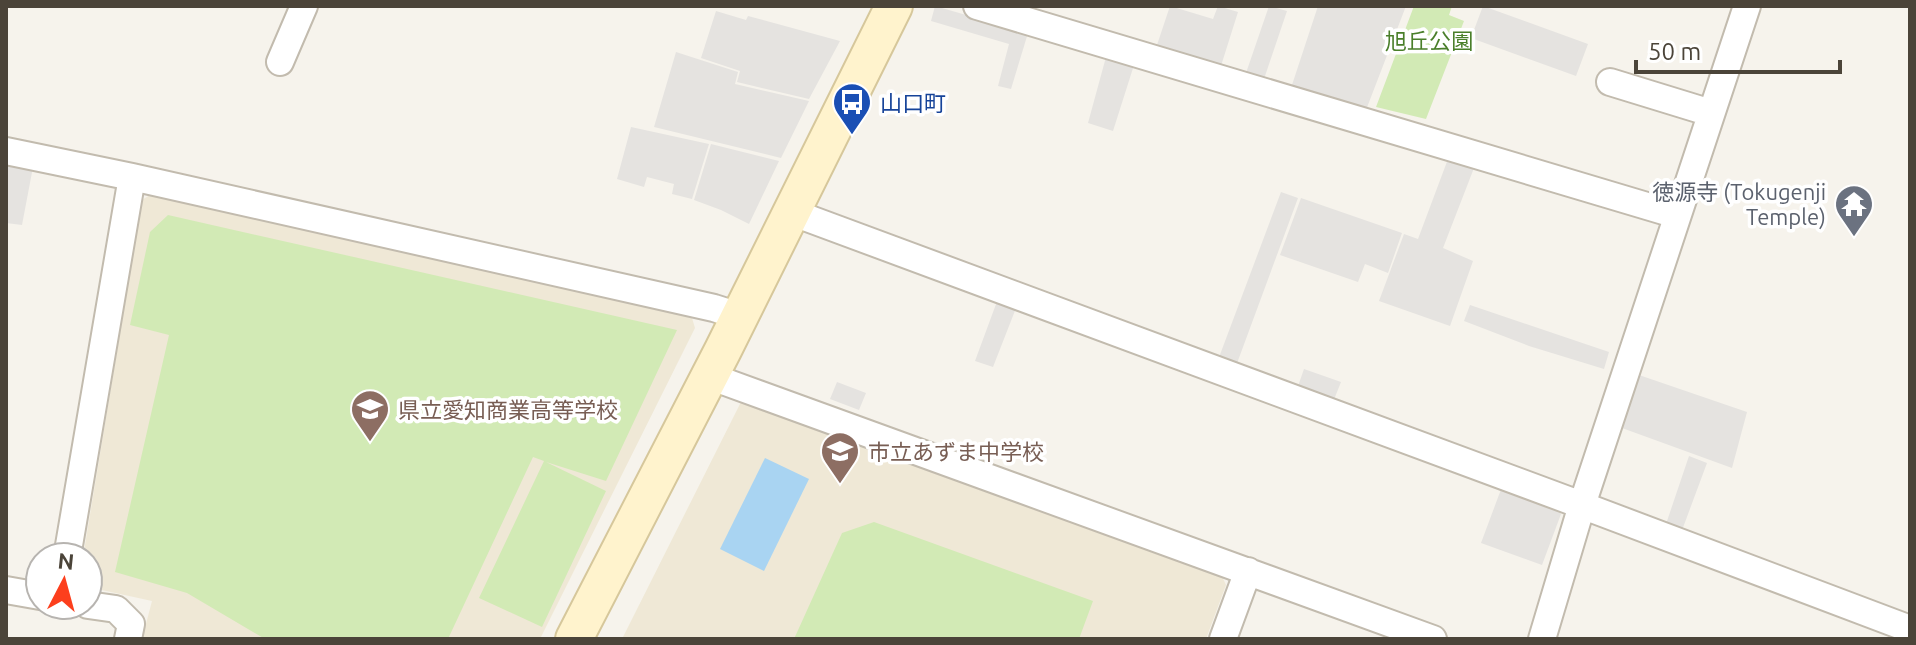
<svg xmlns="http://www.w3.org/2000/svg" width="1916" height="645" font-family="Ubuntu,'Noto Sans JP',sans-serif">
<rect width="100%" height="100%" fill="#f6f3ec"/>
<path fill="#efe8d6" d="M153 193 692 318 695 328 540 639H142L152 601 88 587V557H83L142 200Z
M743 398 1220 572 1226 585 1206 639H622Z"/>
<path fill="#d2eab5" d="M1414 6H1452L1449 15 1464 21 1426 119 1376 107Z
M168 215 677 330 606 481 546 462 606 491 542 627 479 598 544 461 533 457 448 639H265L187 593 115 572 169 335 130 325 150 232Z
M874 522 1093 601 1079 639H794L842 533Z"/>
<path fill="#e5e3e0" d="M935 6 1028 33 1011 89 998 86 1009 44 931 21Z
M1170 6 1213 19 1218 6 1238 12 1220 69 1156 48Z
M1269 6 1287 11 1264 79 1246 73Z
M1318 6H1406L1366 110 1291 88Z
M1483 6 1588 44 1576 76 1471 38Z
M716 11 746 20 748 16 840 41 809 99 737 82 740 71 701 58Z
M676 52 738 72 735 84 809 101 781 158 654 127Z
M1106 57 1134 65 1113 131 1088 123Z
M631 127 709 144 692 199 672 194 674 184 647 177 644 187 617 179Z
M711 144 779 161 749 224 721 210 694 200Z
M1448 159 1474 168 1443 248 1473 261 1450 326 1379 301 1404 234 1418 239Z
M6 162 33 167 22 225 6 223Z
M1281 192 1298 198 1236 366 1218 360Z
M1301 198 1402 233 1388 273 1365 264 1358 282 1280 255Z
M999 296 1018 303 993 367 975 361Z
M1470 305 1609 352 1604 369 1529 346 1464 321Z
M1304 369 1341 382 1333 402 1297 389Z
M1639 375 1747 412 1732 468 1622 428Z
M837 382 866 393 859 410 830 399Z
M1689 456 1707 463 1681 533 1665 527Z
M1503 484 1555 503 1561 514 1542 565 1481 543Z"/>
<path fill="#a9d4f2" d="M765 458 809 479 764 571 720 549Z"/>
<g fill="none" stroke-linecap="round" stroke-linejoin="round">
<g stroke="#c2bbae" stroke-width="30">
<path id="street" d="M977 6 1677 215
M280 62 304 6
M1610 82 1711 113
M6 151 132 177 714 308 739 316
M791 212 1568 500 1910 629
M709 376 1433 639
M67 557 132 177
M6 590 40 596
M88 605 116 609 131 624 128 639
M1223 639 1248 571
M1542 639 1582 505 1747 6"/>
</g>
<g stroke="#d6c79b" stroke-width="40">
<path id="secondary" d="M574 639 723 350 894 6"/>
</g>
<use href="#street" stroke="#fff" stroke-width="26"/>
<use href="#secondary" stroke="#fff3cd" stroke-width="36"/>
</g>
<defs>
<g id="bus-pin" transform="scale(2)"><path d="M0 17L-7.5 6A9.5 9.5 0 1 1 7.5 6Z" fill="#1a4fb4" stroke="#fff"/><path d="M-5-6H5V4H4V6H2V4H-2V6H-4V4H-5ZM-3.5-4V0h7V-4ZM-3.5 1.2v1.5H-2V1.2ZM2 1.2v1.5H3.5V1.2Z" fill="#fff"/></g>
<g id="temple-pin" transform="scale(2)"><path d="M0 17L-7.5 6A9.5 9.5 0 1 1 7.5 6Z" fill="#6b7280" stroke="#fff"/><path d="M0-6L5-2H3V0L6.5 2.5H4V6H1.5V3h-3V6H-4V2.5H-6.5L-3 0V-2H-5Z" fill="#fff"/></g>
<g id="school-pin" transform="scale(2)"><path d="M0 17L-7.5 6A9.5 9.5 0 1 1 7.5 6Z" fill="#8d6e63" stroke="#fff"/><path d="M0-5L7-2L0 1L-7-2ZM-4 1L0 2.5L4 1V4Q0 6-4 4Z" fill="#fff"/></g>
</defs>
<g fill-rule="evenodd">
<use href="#bus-pin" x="852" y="102"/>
<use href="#temple-pin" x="1854" y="204"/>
<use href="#school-pin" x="370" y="409"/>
<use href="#school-pin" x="840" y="451"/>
</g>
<g text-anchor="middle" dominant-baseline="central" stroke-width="7" stroke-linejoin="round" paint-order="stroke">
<g font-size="22" fill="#4a7f2a" stroke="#fff">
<text x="1429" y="40">旭丘公園</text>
</g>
<g font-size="22" fill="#164399" stroke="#fff" text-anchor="start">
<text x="880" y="102">山口町</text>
</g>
<g font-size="22" fill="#5b616d" stroke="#fff" text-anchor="end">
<text x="1826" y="191">徳源寺 (Tokugenji<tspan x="1826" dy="25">Temple)</tspan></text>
</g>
<g font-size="22" fill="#785e54" stroke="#fff" text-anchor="start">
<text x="398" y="409">県立愛知商業高等学校</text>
<text x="868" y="451">市立あずま中学校</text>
</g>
</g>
<rect width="1916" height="645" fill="none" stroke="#4b4439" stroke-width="16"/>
<g transform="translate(64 581) rotate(6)"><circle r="38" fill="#ffffff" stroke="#b7b4b0" stroke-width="2"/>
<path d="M0-6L14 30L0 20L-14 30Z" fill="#fc3f1d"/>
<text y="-12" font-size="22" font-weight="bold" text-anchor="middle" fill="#4b4439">N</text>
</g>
<path d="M1636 60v12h204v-12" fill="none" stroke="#4b4439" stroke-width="4"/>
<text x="1648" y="60" font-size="24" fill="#4b4439" stroke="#ffffff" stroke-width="6" paint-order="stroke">50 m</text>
</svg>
